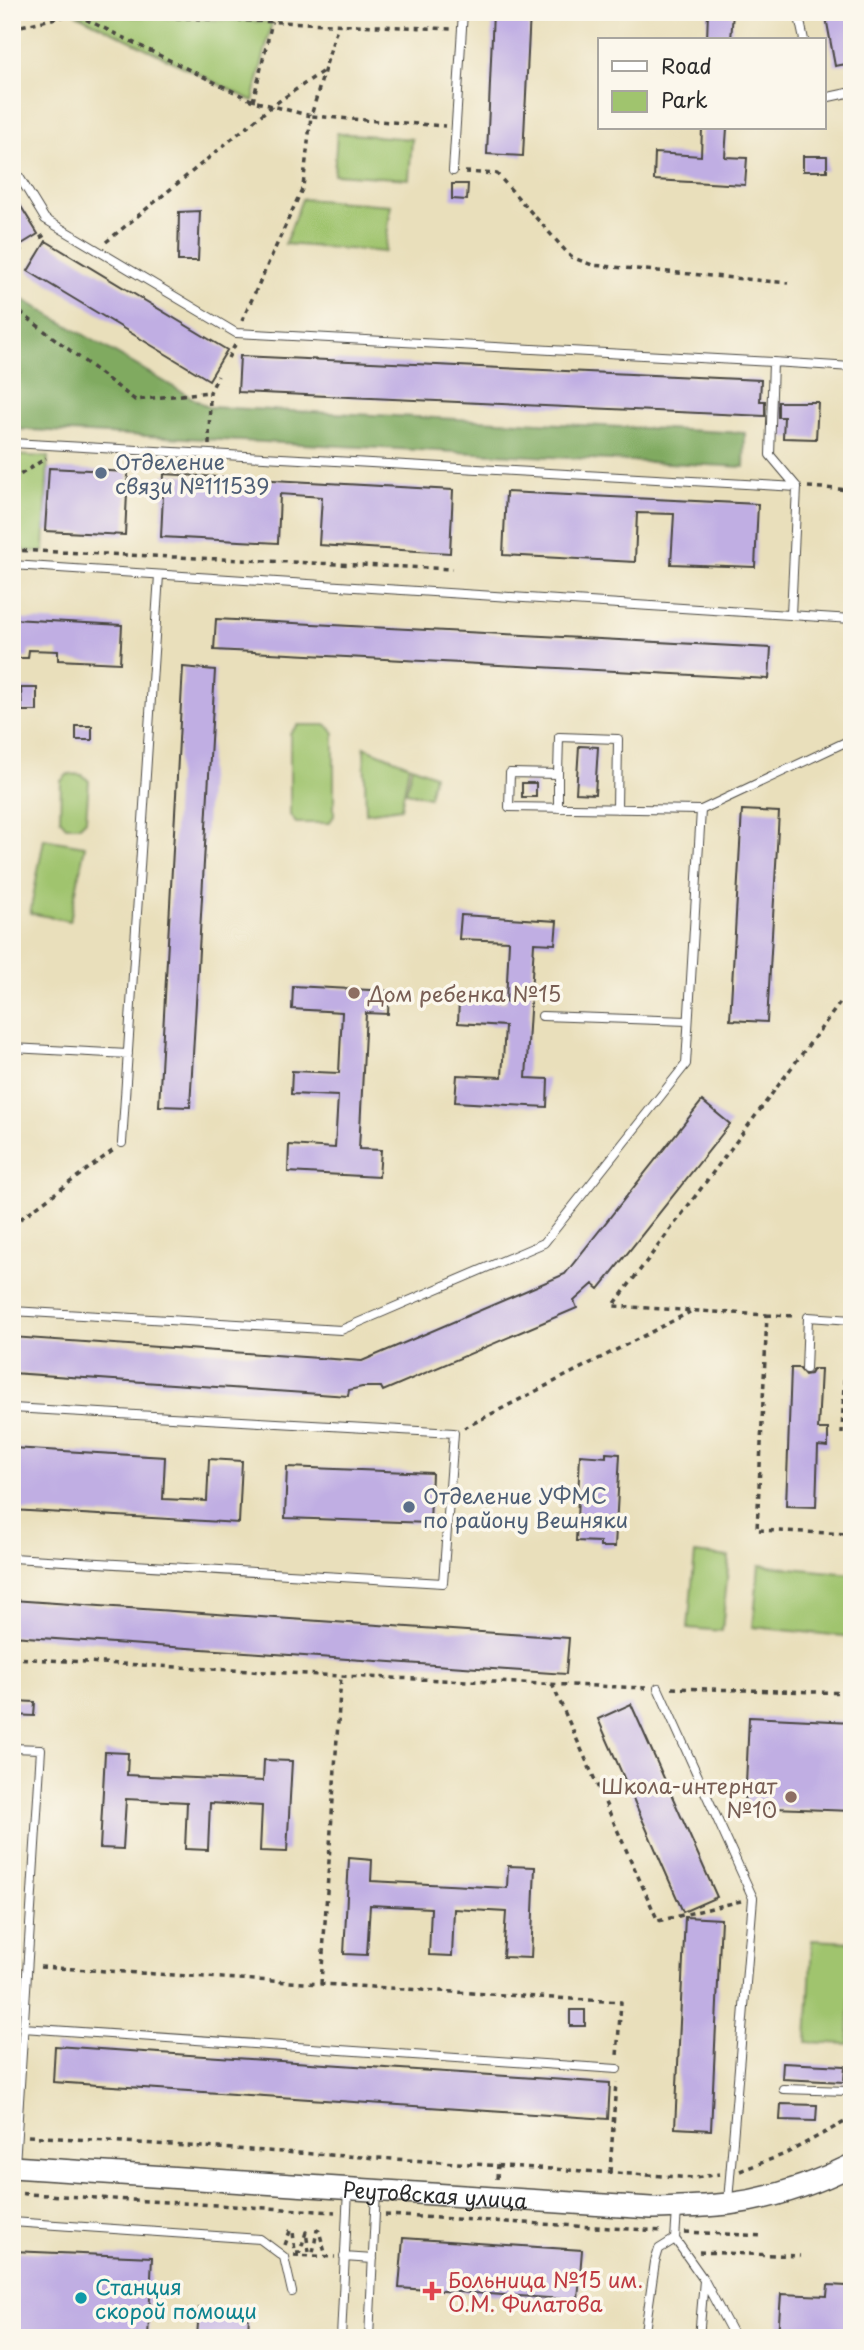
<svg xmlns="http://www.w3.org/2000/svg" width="864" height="2350" font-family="'Playpen Sans',sans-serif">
<rect width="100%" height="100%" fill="#fbf7ec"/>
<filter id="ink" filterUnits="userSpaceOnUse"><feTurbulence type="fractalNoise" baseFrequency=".0143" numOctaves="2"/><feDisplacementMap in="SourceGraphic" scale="14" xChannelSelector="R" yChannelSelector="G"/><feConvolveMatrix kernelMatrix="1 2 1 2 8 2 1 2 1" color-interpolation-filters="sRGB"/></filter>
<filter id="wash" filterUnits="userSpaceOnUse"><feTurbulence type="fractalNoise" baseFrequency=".00686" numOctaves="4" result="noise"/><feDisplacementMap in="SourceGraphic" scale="28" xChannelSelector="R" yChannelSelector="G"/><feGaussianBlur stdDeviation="1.57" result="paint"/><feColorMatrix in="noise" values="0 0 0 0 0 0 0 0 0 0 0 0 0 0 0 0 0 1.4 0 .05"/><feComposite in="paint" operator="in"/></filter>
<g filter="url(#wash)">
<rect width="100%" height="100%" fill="#e9dfbb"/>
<path fill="#a0c46e" stroke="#66784c" stroke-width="2" d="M76 14 272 22 253 101Z
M337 133 412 139 409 179 334 174Z
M302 199 391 205 385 252 285 244Z
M12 455 48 457 44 552 12 550Z
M298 725H327L334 733V816L329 823H296L290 815V733Z
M364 747 409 765 401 808 366 813Z
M412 766 434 775 429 797 406 792Z
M68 774 82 775 89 781 86 820 80 826H66L60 819 61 781Z
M44 839 85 846 70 921 30 913Z
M695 1553 729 1557 722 1631 688 1628Z
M759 1565 852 1574V1637L753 1627Z
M812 1940 852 1942 848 2044 807 2042Z"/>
<path fill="#80aa61" stroke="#566a46" stroke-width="2" d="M12 293 208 407 745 433 744 467 12 429Z"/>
<g id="blocks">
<path fill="#c0aee3" d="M493 12H530L523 156 487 154Z
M708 12H733L731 40H707Z
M825 12H852V63L835 66Z
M702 128H727L725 157 747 158 745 185 654 180 655 153 701 156Z
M803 156H827V171H803Z
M452 184H468L467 200 452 199Z
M12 192 38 234 12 250Z
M200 211 198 261H178L179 212Z
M46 241 227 350 209 380 28 271Z
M240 356 761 380 760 401H765V416L238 392Z
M778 402H818L816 439 783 438 784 417H778Z
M49 468 128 472 125 535 45 531Z
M164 474 453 490 450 553 319 545 322 497 280 494 278 543 161 537Z
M506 492 758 504 755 567 671 564 674 514 637 513 635 562 503 555Z
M12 619 122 625 120 663 58 660V651L29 650 28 658H12Z
M216 619 771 648 769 679 214 650Z
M183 667 215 670 190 1107 159 1106Z
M21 688H37V711H22Z
M76 726H92V740H76Z
M579 746 598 747 595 794 576 793Z
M522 783H536V797H522Z
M742 810 779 812 767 1022 730 1020Z
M461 915 557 921 555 944 534 943 526 1078 548 1079 547 1107 455 1102 457 1075 502 1077 505 1026 458 1023 459 1000 506 1002 509 941 459 939Z
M293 986 389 991 388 1014 366 1013 359 1149 381 1150 379 1177 288 1172 289 1145 335 1148 338 1096 291 1094 292 1071 339 1073 342 1012 292 1009Z
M702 1101 730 1124 599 1289 593 1284 574 1301 577 1308 383 1391 381 1387H362L349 1390 348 1396 12 1373V1337L362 1361 565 1274Z
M791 1368H799L805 1375 810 1374 813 1369H821L818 1429H828V1447L818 1446 816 1507 786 1506Z
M12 1448 165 1457 163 1499 207 1501 209 1459 242 1461 239 1523 12 1510Z
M606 1453 620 1454 615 1547H600V1542L576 1541 580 1455 606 1457Z
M287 1467 432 1473 430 1523 285 1518Z
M12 1600 569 1638 566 1674 12 1636Z
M14 1701 35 1702 34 1716 13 1715Z
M631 1704 717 1897 683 1912 598 1719Z
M749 1717 852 1722V1811L745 1807Z
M105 1752 128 1753 127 1775 263 1781 264 1760 292 1761 287 1852 260 1851 262 1806 210 1803 208 1850 185 1849 187 1802 126 1799 123 1849 100 1848Z
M349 1858 372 1860 371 1881 507 1888 508 1866 535 1867 531 1958 503 1957 506 1912 454 1909 452 1956 429 1955 431 1908 370 1905 367 1955 344 1954Z
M685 1917 721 1919 711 2130 675 2128Z
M570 2010H585V2026H570Z
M55 2046 610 2083 608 2119 53 2082Z
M783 2063 845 2066 844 2082 782 2079Z
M781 2104 817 2105 816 2121 780 2120Z
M403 2238 582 2250 578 2300 399 2288Z
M12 2251 152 2257 148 2338H12Z
M828 2285 847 2286V2297L852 2298V2338L778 2336 781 2294 827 2296Z
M199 2308 249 2311 248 2338H197Z"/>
</g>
</g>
<g filter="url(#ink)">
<use href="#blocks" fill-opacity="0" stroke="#484641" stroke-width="2"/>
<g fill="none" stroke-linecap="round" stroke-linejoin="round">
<g stroke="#484641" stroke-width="10">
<path id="service" d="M798 12 804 40
M824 98 852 92
M12 165 45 219 236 333 773 362
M453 171 463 12
M12 443 797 487
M12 565 852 619
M791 615 797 487 770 455 773 362 852 367
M558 808V774
M617 809 618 739 559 737 558 774 510 773 509 807 701 810
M542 1016 688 1021
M12 1048 128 1054
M122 1143 159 575
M12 1311 341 1330 544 1243 686 1064 701 810 852 739
M806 1369 808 1317 852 1320
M12 1408 454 1433 443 1583 12 1558
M658 1688 753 1898 728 2201
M12 1748 41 1749 15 2165
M23 2028 617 2069
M783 2089 848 2091 852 2096
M677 2210 675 2239 704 2280 699 2338
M12 2222 260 2239 284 2257 292 2292
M344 2257 373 2259
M704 2280 735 2338
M341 2338 348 2189
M369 2338 376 2191
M644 2338 655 2262 659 2249 675 2239"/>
</g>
<g stroke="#484641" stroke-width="24">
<g id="tertiary">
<path id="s1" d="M12 2167 651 2208C677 2207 702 2207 728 2204 769 2199 814 2184 852 2165"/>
</g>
</g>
<path stroke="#484641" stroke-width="3.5" stroke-dasharray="5 5" stroke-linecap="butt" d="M36 12 452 29
M77 15 253 101 311 116 338 24
M12 28 70 15
M253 101 272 22
M465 172 497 174 571 257 592 265 788 283
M40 238 48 233
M106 242 272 106 323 71
M12 255 22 249
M12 306 135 400 209 392
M242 321 303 187 311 116 445 126
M228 358 235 345
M209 445 210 392 218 376
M12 480 46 458
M808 487 852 490
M12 550 452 569
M852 987 613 1306 767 1315 757 1530 852 1534
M12 1225 115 1149
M767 1315 796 1316
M464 1428 690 1312
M842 1434 846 1332
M12 1658 341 1676 646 1688
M552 1684 658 1921 741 1901
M672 1688 852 1693
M40 1967 621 2002 617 2056
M321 1984 341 1676
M28 2136 695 2178 719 2174
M740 2171 785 2154 852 2118
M610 2172 616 2082
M497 2179 498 2164
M12 2193 335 2212
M385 2215 664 2231
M685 2232 764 2236
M285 2245 290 2231H293L295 2252H300L306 2232 309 2252 313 2253 317 2230 319 2231 326 2256
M699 2252 800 2256
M294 2255 335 2257"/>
<use href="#service" stroke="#fff" stroke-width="8"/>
<use href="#tertiary" stroke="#fff" stroke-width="21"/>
</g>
</g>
<g fill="#5c6f8a" stroke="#fbf7ec" stroke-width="2.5">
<circle cx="101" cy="473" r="7"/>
<circle cx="409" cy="1507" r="7"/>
</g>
<g fill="#8d6e63" stroke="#fbf7ec" stroke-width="2.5">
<circle cx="354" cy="993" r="7"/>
<circle cx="791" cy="1797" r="7"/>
</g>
<path fill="#e0444e" stroke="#fbf7ec" stroke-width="2.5" d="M428.5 2280.5h7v7h7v7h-7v7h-7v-7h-7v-7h7z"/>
<circle fill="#0f9aa8" stroke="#fbf7ec" stroke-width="2.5" cx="81" cy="2298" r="7"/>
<g text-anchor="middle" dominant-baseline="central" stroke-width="7" stroke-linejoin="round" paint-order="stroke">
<g font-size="21" fill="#4e5e75" stroke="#fbf7ec" text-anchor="start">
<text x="115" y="461">Отделение<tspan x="115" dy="24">связи №111539</tspan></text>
<text x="423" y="1495">Отделение УФМС<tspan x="423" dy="24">по району Вешняки</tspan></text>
</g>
<g font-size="21" fill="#785e54" stroke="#fbf7ec" text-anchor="start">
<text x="368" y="993">Дом ребенка №15</text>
<text x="777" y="1785" text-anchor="end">Школа-интернат<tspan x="777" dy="24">№10</tspan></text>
</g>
<g font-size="21" fill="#2b2b2b" stroke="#fbf7ec">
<text stroke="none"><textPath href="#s1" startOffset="424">Реутовская улица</textPath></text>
</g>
<g font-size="21" fill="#be3a42" stroke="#fbf7ec" text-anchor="start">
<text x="448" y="2279">Больница №15 им.<tspan x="448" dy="24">О.М. Филатова</tspan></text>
</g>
<g font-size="21" fill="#0d838f" stroke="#fbf7ec" text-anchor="start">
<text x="95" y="2286">Станция<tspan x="95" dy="24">скорой помощи</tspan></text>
</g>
</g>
<rect width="864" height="2350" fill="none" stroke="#fbf7ec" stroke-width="42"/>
<rect x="598" y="38" width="228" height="91" fill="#fbf7ec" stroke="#a8a59f" stroke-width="2"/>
<rect x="612" y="61" width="35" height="10" fill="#ffffff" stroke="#a8a59f" stroke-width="2"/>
<text x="661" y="74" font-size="21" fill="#2b2b2b">Road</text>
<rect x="612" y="91" width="35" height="21" fill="#a0c46e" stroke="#a8a59f" stroke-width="2"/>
<text x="661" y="108" font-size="21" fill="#2b2b2b">Park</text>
</svg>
